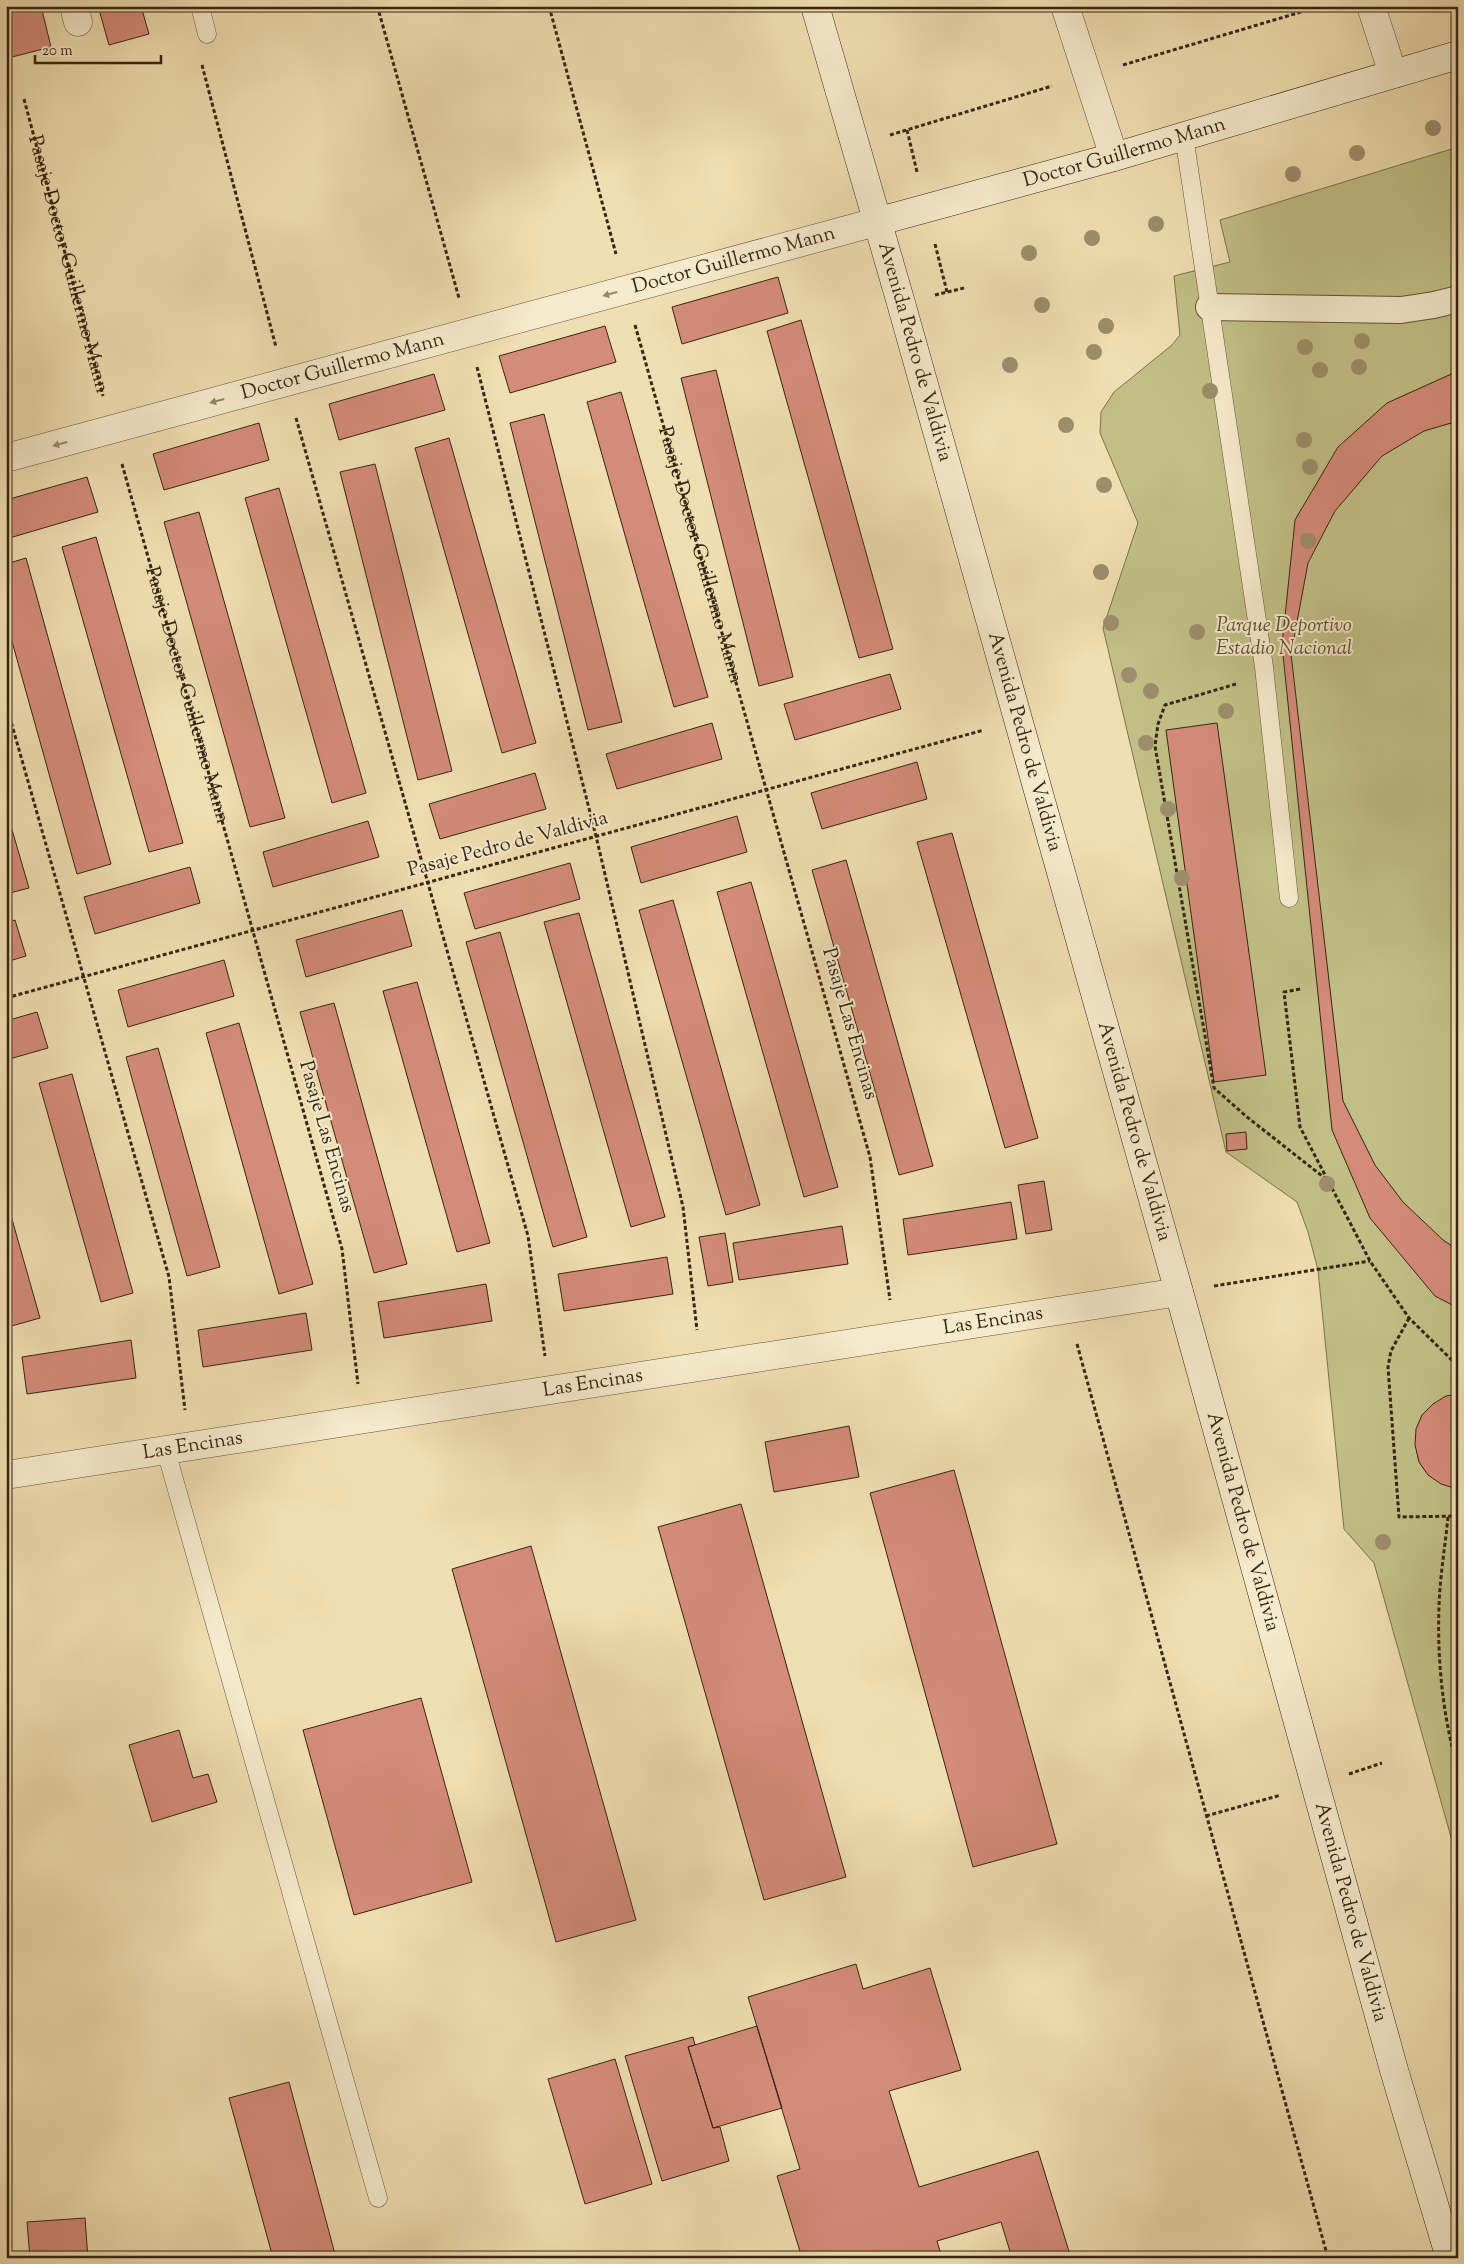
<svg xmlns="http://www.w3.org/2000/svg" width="1464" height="2264" font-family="'Sorts Mill Goudy',serif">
<rect width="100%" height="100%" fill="#efdeb1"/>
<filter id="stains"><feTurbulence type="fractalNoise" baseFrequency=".004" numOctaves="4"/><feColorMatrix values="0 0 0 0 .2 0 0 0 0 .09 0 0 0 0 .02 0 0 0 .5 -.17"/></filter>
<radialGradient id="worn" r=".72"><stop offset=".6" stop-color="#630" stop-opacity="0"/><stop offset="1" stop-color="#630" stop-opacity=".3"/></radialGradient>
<path fill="#c1bf86" stroke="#7c724c" d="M1458 147V1862L1374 1563 1344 1529 1318 1270 1308 1232 1297 1202 1226 1152 1103 628 1138 523 1100 433 1101 412 1114 392 1172 345 1180 335 1174 276 1230 262 1220 220Z"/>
<path fill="#d48b7a" stroke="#362512" d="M6 6H41L51 47 8 58 6 50Z
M98 6H141L149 34 109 45Z
M778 277 788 313 682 344 672 307Z
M801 320 893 649 859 658 767 331Z
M605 326 616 362 510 393 499 356Z
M716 370 793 677 759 686 681 378Z
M1458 371V421L1424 431 1382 456 1335 511 1308 563 1291 654 1343 1101 1375 1165 1403 1202 1443 1240 1458 1250V1308L1435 1296 1370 1218 1332 1130 1282 645 1295 520 1338 447 1387 403Z
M434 374 445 410 339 440 329 404Z
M621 392 708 697 674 707 587 402Z
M544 414 622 722 588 730 510 423Z
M259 423 269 460 164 490 153 454Z
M449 438 536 743 502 753 415 448Z
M375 464 452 771 418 780 340 472Z
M87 477 98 512 6 539V500Z
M279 488 366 793 332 803 245 498Z
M199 512 285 818 250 827 164 522Z
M96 537 183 843 149 852 62 547Z
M26 558 111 864 77 874 6 620V564Z
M890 674 901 709 795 740 784 704Z
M712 723 722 759 617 789 606 754Z
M1217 723 1266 1075 1214 1082 1166 730Z
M917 762 927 799 822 829 811 793Z
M535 773 546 809 440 839 429 804Z
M6 809 29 888 6 894Z
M737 816 747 852 641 883 631 847Z
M368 821 379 857 273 887 263 852Z
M952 833 1038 1138 1005 1148 917 842Z
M846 860 933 1166 899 1175 812 870Z
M570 863 580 899 475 929 464 893Z
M190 867 200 903 95 934 84 897Z
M751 882 838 1187 804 1197 717 892Z
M673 900 760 1205 726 1215 639 910Z
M402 910 412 946 306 977 296 940Z
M579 913 665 1217 631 1227 544 922Z
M15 920 26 956 6 962V923Z
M500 932 587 1237 553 1247 466 942Z
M224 960 234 996 128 1027 118 990Z
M417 982 490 1243 457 1252 383 991Z
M334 1003 407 1264 374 1273 300 1012Z
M37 1012 48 1048 6 1060V1021Z
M239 1023 313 1284 279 1294 206 1033Z
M158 1048 220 1267 187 1276 126 1057Z
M72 1074 133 1293 101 1302 39 1083Z
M1246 1132 1247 1149 1227 1151 1226 1134Z
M1044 1181 1052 1230 1026 1234 1018 1185Z
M6 1198 40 1318 8 1327 6 1322Z
M1011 1202 1017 1239 908 1255 903 1219Z
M842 1226 848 1264 739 1280 733 1243Z
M725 1233 733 1282 708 1286 699 1237Z
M667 1257 673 1294 564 1311 558 1274Z
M486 1284 492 1321 384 1338 378 1302Z
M306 1313 312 1350 203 1367 198 1330Z
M131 1340 136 1378 27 1394 22 1357Z
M1458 1394V1489H1457L1441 1484 1428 1475 1419 1462 1415 1445 1416 1429 1422 1415 1433 1404 1446 1396Z
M849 1426 859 1477 774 1492 765 1442Z
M954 1470 1057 1844 973 1867 870 1493Z
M741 1504 846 1877 764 1900 658 1527Z
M531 1546 636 1920 556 1942 452 1569Z
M421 1698 472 1882 354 1915 303 1730Z
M179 1730 193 1778 208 1774 217 1802 152 1822 129 1745Z
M856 1964 863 1989 930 1968 961 2070 889 2091 919 2187 1038 2151 1071 2258H1012L1001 2222 937 2241 942 2258H802L777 2176 800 2169 748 1997Z
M757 2026 782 2108 713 2128 688 2047Z
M693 2037 695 2045 688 2047 713 2128 720 2127 729 2161 662 2181 625 2056Z
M615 2059 652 2184 585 2204 548 2079Z
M289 2082 336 2258H273L229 2098Z
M85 2218 88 2258H30L27 2222Z"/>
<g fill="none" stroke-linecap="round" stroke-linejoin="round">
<g stroke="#64533a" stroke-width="19">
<path id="service" d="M200 6 207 34
M1184 136 1264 667 1289 898
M166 1451 378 2198"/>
</g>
<g stroke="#64533a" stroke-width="28">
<path id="pedestrian" d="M1209 307 1401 310 1434 305 1458 299"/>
</g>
<g stroke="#64533a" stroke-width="29">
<g id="minor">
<path d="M74 6 78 22"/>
<path d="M1065 6 1114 157"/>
<path d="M1371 6 1393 74"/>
<path id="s4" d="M6 458 876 222"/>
</g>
</g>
<g stroke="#64533a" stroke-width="29">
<g id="tertiary">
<path id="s5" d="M6 1475 1179 1292"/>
</g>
</g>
<g stroke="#362512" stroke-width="29">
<g id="secondary">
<path id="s6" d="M815 6 901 303 1179 1292 1394 2070 1450 2258"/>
<path id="s7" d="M876 222 1114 157 1458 55"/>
</g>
</g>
<g stroke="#362512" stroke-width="3" stroke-dasharray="4 2.5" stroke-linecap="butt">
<path d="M549 6 616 254"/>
<path d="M379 12 459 298"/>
<path d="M202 65 276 347"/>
<path d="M1123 65 1321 6"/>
<path id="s1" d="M24 99 103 396"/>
<path d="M907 130 917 172"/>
<path d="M890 135 1052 86"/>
<path d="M935 244 947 292"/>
<path d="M935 295 964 288"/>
<path id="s2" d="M635 325 870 1157 890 1300"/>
<path d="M477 367 596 836 683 1207 697 1330"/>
<path d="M296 418 528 1236 545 1356"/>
<path id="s3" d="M122 464 342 1249 358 1384"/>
<path d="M1236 684 1165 705 1158 724 1155 746 1214 1088 1247 1117 1331 1183"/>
<path d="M6 704 169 1277 185 1410"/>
<path d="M1300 989 1284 992 1300 1127 1370 1261 1409 1318 1458 1366"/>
<path d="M6 998 984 730"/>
<path d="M1214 1286 1370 1261"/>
<path d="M1409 1318 1391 1351 1388 1367 1399 1517 1458 1516"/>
<path d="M1077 1344 1328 2258"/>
<path d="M1448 1517C1445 1547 1440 1576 1439 1606 1437 1661 1443 1717 1458 1770"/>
<path d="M1349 1774 1382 1763"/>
<path d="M1206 1816 1281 1795"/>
</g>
<use href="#service" stroke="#f5eacc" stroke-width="18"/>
<use href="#pedestrian" stroke="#f5eacc" stroke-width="26"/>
<use href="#minor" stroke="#f5eacc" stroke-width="28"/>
<use href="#tertiary" stroke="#f5eacc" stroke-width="28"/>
<use href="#secondary" stroke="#f5eacc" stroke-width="28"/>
</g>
<g fill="#9c8e6a">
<circle cx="1433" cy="128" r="8"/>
<circle cx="1357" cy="153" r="8"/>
<circle cx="1293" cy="174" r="8"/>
<circle cx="1156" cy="224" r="8"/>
<circle cx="1092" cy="238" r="8"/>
<circle cx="1029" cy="253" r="8"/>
<circle cx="1042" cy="305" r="8"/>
<circle cx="1106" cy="326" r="8"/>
<circle cx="1362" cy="341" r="8"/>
<circle cx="1305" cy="347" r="8"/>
<circle cx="1094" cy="352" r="8"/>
<circle cx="1010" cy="365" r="8"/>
<circle cx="1359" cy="367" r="8"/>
<circle cx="1320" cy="370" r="8"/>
<circle cx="1210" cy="391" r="8"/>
<circle cx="1066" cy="425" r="8"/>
<circle cx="1304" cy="440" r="8"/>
<circle cx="1310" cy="467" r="8"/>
<circle cx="1104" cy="485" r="8"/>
<circle cx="1308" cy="541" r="8"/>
<circle cx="1101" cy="572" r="8"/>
<circle cx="1111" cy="623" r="8"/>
<circle cx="1197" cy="632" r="8"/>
<circle cx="1129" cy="675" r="8"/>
<circle cx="1151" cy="691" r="8"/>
<circle cx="1226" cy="711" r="8"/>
<circle cx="1146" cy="743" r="8"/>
<circle cx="1168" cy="809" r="8"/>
<circle cx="1182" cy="878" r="8"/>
<circle cx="1327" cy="1184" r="8"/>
<circle cx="1383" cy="1542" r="8"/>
</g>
<defs><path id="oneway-solid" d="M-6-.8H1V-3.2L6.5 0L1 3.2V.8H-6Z" transform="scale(1.25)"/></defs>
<g fill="#96886f">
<use href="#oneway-solid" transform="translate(610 294) rotate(165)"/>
<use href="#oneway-solid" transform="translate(217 401) rotate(165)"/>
<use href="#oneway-solid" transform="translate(60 444) rotate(165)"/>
</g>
<g text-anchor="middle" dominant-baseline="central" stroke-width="4" stroke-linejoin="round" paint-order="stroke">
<g font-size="20" fill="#362512" stroke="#f5eacc">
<text stroke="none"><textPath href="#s7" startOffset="258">Doctor Guillermo Mann</textPath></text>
<text stroke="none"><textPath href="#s4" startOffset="754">Doctor Guillermo Mann</textPath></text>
<text stroke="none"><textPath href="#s1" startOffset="171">Pasaje Doctor Guillermo Mann</textPath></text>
<text stroke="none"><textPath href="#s6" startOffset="360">Avenida Pedro de Valdivia</textPath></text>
<text stroke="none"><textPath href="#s4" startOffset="349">Doctor Guillermo Mann</textPath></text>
<text stroke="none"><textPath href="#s2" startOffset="239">Pasaje Doctor Guillermo Mann</textPath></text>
<text stroke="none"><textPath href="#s3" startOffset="240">Pasaje Doctor Guillermo Mann</textPath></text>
<text stroke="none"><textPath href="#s6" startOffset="765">Avenida Pedro de Valdivia</textPath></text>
<text transform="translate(508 845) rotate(-15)">Pasaje Pedro de Valdivia</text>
<text transform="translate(849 1024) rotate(74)">Pasaje Las Encinas</text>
<text stroke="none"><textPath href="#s6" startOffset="1170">Avenida Pedro de Valdivia</textPath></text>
<text transform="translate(326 1137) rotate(74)">Pasaje Las Encinas</text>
<text stroke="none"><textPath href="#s5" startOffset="999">Las Encinas</textPath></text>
<text stroke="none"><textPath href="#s5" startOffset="594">Las Encinas</textPath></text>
<text stroke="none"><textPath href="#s5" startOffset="189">Las Encinas</textPath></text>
<text stroke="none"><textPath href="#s6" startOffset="1575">Avenida Pedro de Valdivia</textPath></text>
<text stroke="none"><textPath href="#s6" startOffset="1980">Avenida Pedro de Valdivia</textPath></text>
</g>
<g font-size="20" font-style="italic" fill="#594c2f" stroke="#f5eacc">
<text x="1284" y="626">Parque Deportivo<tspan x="1284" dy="23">Estadio Nacional</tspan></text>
</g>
</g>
<rect width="1464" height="2264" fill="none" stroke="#efdeb1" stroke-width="25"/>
<rect x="8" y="8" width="1449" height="2249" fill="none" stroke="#362512" stroke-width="2.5"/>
<rect x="12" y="12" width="1439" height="2239" fill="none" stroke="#362512"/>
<path d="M35 55v8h126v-8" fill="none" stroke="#362512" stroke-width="2.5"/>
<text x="42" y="55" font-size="15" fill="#362512" stroke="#f5eacc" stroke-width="4" paint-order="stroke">20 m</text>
<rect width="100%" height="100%" filter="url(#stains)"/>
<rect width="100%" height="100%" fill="url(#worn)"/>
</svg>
